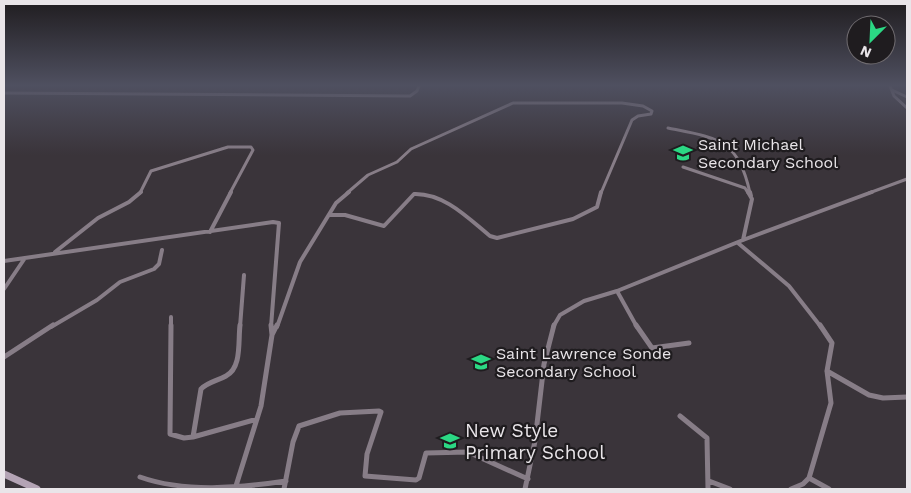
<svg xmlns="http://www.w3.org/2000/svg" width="911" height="493" font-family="'Work Sans',sans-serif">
<rect width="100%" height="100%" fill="#3a343a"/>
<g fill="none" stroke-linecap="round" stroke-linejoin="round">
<path stroke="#877d87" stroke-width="3" d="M890 86 894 96 907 108
M892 90 907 97
M4 93 410 96 417 91 419 86
M668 128C718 138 738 139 750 193
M683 167 745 188 748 193
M140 193 151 171 228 147H251L253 150 230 193
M347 193 368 175 397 162 411 149 513 103H622L643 106 652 111 651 114 638 116 632 120 601 193
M869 193 907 179"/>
<path stroke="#877d87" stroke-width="4" d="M750 192 751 196
M329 215H345L384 226 414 194C444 193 468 218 490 236L497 238 573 219 597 207 601 192
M210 232 231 192
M743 240 752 199 748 192
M738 243 789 286 821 327
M55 252 98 218 129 202 141 192
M4 261 273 222 279 223 271 327
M4 289 25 258
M617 291 637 327
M51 327 97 300 120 282 154 269 159 264 162 250
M171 327V317
M240 327 244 275
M277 327 300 262 336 203 349 192
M553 327 560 315 584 301 617 291 743 240 872 192"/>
<path stroke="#877d87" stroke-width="5" d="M171 325 170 434 184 438 193 437 257 419
M636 325 652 348 689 343
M272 335 277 325
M4 357 53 325
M827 371 869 395 883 398 907 397
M680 416 707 438 708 489
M193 437 201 389C208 382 217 381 226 376 242 368 238 341 240 325
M140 477C185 493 239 488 286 481
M809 478 829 489
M709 481 730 489
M235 489 261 406 272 335 271 325
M284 489 293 442 299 426 340 413 379 411 381 412 367 454 365 476 416 480 419 478 426 453 468 452 528 479
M525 489 535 441 544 364 554 325
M791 489 803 484 809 478 831 403 827 371 832 343 820 325"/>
<path stroke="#b4a4b5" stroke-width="7" d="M4 474 37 489"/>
</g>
<linearGradient id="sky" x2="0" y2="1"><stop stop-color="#201d20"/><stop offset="0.55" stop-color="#4f5060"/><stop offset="1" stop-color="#4f5060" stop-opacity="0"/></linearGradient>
<rect width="911" height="155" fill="url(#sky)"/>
<defs>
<g id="school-bare" transform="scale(1.5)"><path d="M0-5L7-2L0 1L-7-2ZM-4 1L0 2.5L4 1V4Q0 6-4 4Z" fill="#2bd884" stroke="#1f1c1f" stroke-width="2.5" paint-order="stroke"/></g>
</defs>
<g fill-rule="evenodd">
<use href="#school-bare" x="683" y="153"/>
<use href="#school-bare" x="481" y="362"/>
<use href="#school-bare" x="450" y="441"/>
</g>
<g text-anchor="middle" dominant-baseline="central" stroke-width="4.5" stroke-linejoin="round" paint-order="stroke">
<g font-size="16" fill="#e9e5e9" stroke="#1f1c1f" text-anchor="start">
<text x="698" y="144">Saint Michael<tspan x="698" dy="18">Secondary School</tspan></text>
<text x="496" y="353">Saint Lawrence Sonde<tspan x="496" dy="18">Secondary School</tspan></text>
</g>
<g font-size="19" fill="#e9e5e9" stroke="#1f1c1f" text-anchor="start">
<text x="465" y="430">New Style<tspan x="465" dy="22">Primary School</tspan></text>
</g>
</g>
<rect width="911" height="493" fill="none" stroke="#e9e5e9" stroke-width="10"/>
<g transform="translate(871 40) rotate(204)"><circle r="24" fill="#1f1c1f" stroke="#706c70"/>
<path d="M0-4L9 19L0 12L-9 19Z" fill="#2bd884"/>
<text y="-8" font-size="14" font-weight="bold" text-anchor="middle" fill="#e9e5e9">N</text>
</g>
</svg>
